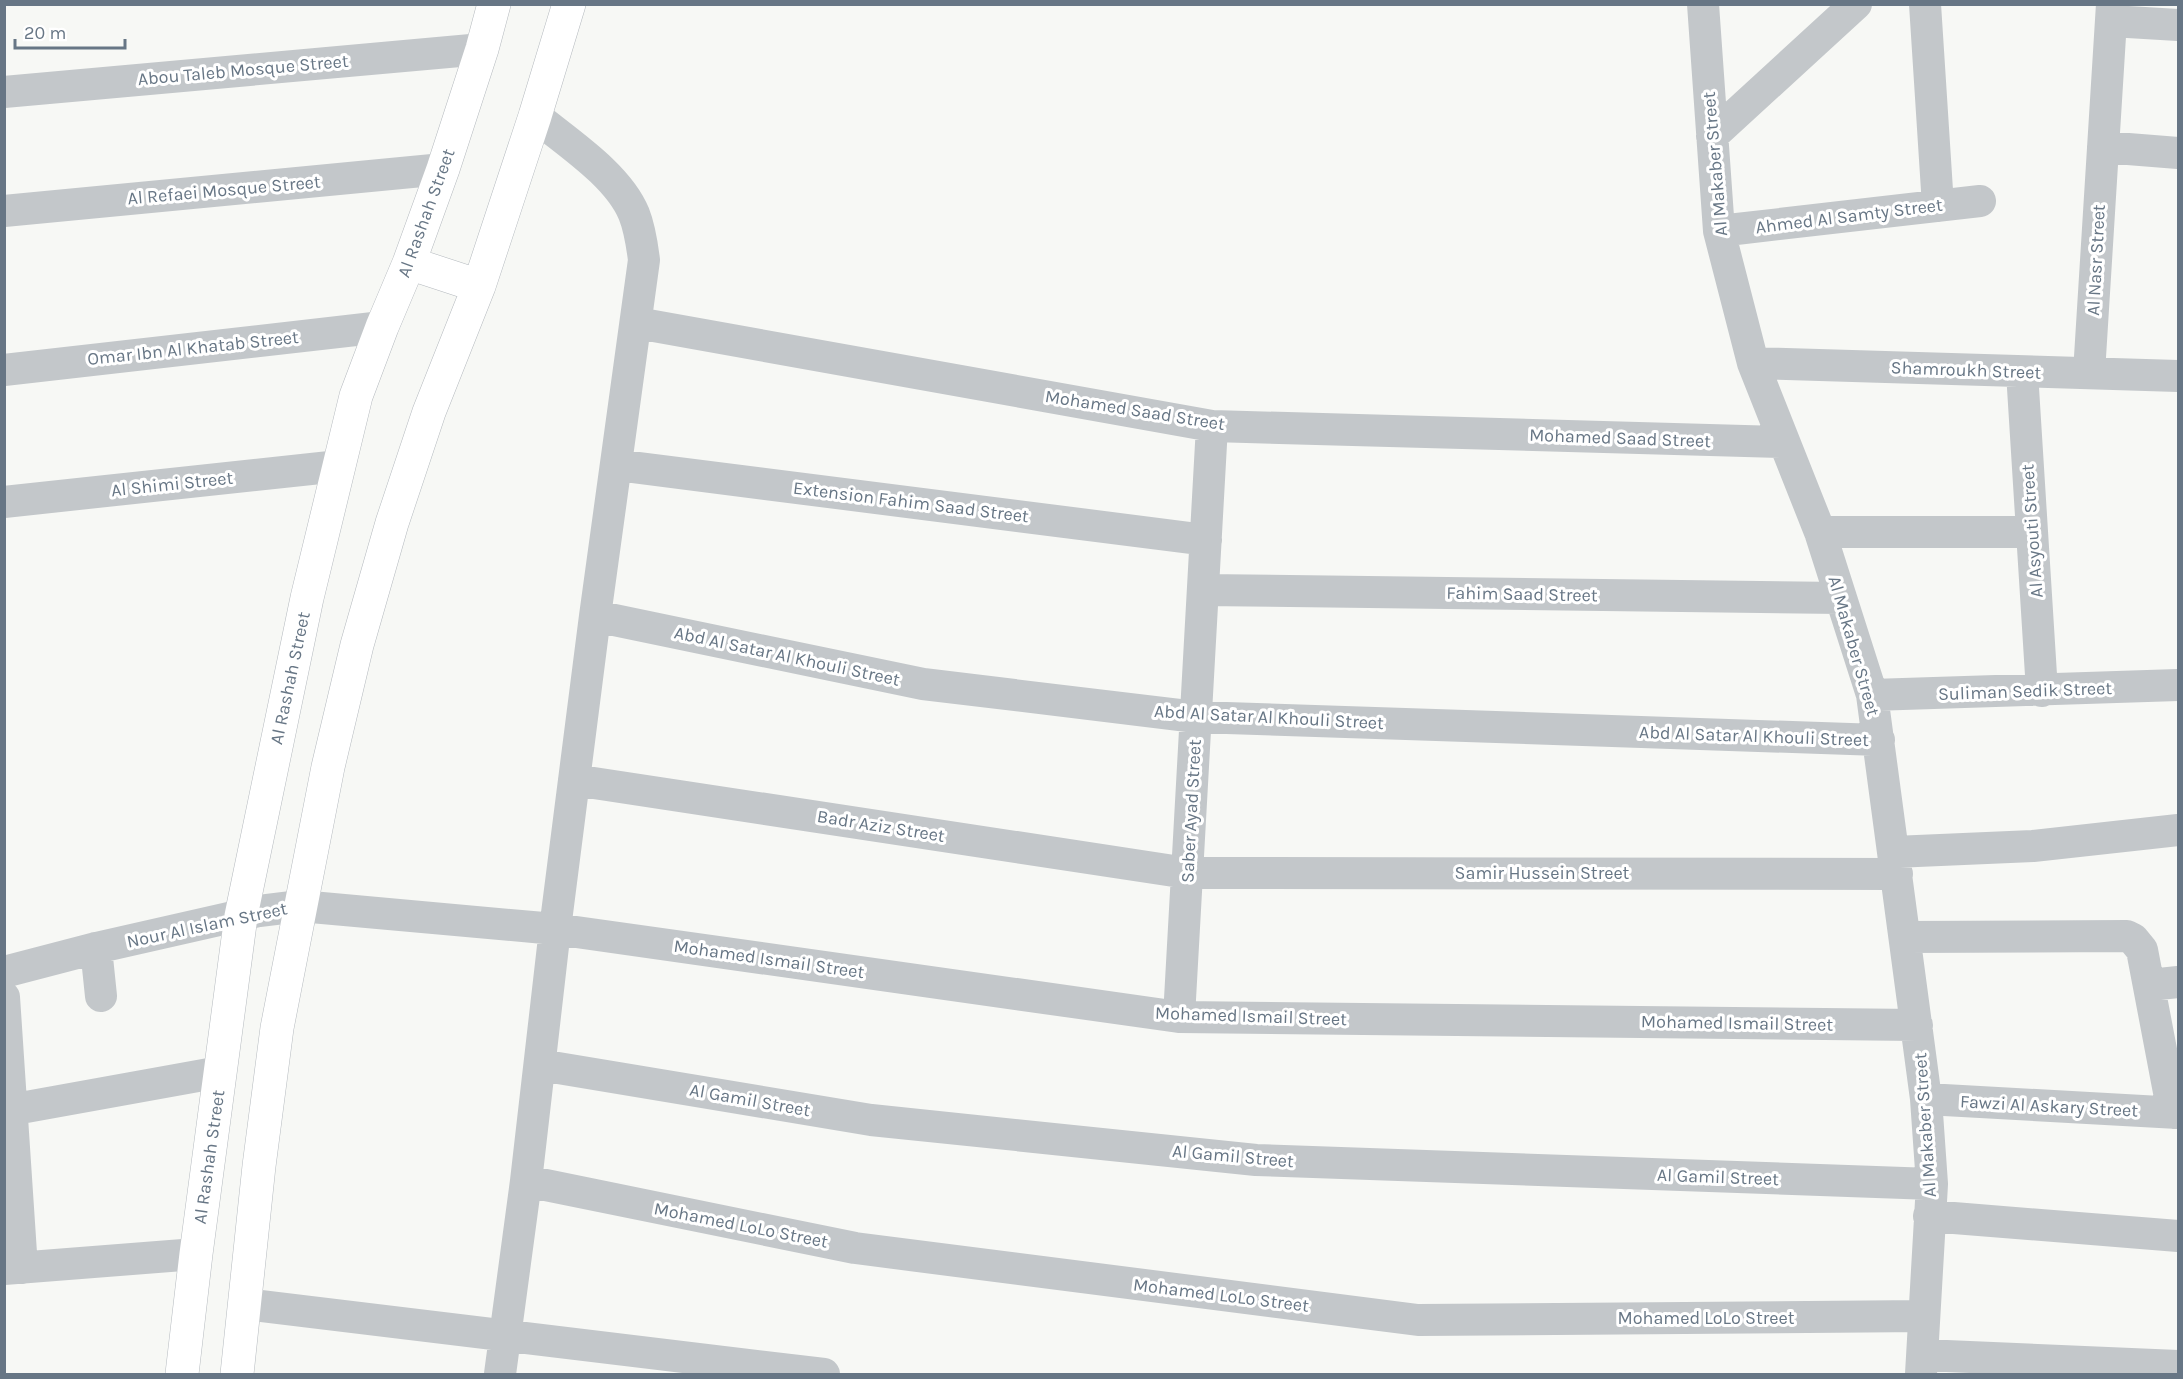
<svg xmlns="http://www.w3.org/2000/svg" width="2183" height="1379" font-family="Karla,sans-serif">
<rect width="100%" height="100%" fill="#f7f8f5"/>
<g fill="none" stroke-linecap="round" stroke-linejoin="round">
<g stroke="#b5babf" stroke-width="34">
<path id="secondary" d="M409 263 479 286
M182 1374 196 1254 241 916 307 598 356 396 382 327 409 263 443 169 482 49 494 4
M237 1374 259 1166 277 1028 328 767 357 645 392 523 429 412 479 286 535 116 569 4"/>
</g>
<path stroke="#c3c7ca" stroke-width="32" d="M1703 4 1719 231 1753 363 1820 532 1872 695 1926 1099 1932 1184 1921 1374
M1925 4 1938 206
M2111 21 2178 25
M4 92 482 49
M1712 136 1856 4
M2103 147 2178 153
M4 211 443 169
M1719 231 1980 201
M637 323 1212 426 1784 442
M1753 363 2178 376
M4 370 382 327
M2022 372 2042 691
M2089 373 2112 4
M616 465 1206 540
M4 502 339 466
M1820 532H2032
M1203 590 1841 598
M595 616 923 684 1196 717 1879 740
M1872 695 2178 685
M574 780 1187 873 1897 874
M1894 852 2033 846 2178 830
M1906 937 2127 936 2133 939 2142 950 2173 1113
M96 948 101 996
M4 972 96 948 259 911 300 906 555 929 1179 1017 1917 1025
M2150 985 2178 982
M4 997 22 1268
M1179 1017 1212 426
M540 1065 871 1120 1256 1160 1932 1184
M1926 1099 2178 1113
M4 1111 220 1072
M526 1181 855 1248 1418 1320 1924 1316
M1929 1216 2178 1236
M4 1269 196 1254
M245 1304 824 1374
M1923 1355 2178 1366
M500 1374 526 1181 555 929 595 616 644 260C642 244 640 229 634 214 618 175 568 143 535 116"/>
<use href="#secondary" stroke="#fff" stroke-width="33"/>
</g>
<g text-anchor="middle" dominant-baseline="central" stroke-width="6" stroke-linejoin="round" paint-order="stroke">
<g font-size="18" fill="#677685" stroke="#fff">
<text transform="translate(243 70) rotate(-5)">Abou Taleb Mosque Street</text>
<text transform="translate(1715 164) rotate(-95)">Al Makaber Street</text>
<text transform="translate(224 190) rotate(-5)">Al Refaei Mosque Street</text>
<text transform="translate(426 213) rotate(-70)">Al Rashah Street</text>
<text transform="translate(1849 216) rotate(-7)">Ahmed Al Samty Street</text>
<text transform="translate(2096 260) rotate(-87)">Al Nasr Street</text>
<text transform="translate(193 348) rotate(-6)">Omar Ibn Al Khatab Street</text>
<text transform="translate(1966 370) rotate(2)">Shamroukh Street</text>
<text transform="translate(1135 410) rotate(9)">Mohamed Saad Street</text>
<text transform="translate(1620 438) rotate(2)">Mohamed Saad Street</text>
<text transform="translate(172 484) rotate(-6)">Al Shimi Street</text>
<text transform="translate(911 502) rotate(7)">Extension Fahim Saad Street</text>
<text transform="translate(2032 531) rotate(-94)">Al Asyouti Street</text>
<text transform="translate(1522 594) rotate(1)">Fahim Saad Street</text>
<text transform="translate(1854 646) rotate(74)">Al Makaber Street</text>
<text transform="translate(787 656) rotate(12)">Abd Al Satar Al Khouli Street</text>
<text transform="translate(290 678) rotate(-78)">Al Rashah Street</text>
<text transform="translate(2025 691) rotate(-2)">Suliman Sedik Street</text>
<text transform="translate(1269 717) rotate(3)">Abd Al Satar Al Khouli Street</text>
<text transform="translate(1754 736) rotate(2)">Abd Al Satar Al Khouli Street</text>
<text transform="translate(1191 811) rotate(-87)">Saber Ayad Street</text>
<text transform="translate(881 826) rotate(9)">Badr Aziz Street</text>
<text x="1542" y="873">Samir Hussein Street</text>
<text transform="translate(207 925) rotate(-12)">Nour Al Islam Street</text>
<text transform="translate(769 959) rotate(8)">Mohamed Ismail Street</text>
<text transform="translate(1251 1016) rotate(2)">Mohamed Ismail Street</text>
<text transform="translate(1737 1023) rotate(1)">Mohamed Ismail Street</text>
<text transform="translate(750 1100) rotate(10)">Al Gamil Street</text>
<text transform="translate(2049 1106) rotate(3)">Fawzi Al Askary Street</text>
<text transform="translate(1925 1125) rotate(-94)">Al Makaber Street</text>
<text transform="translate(1233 1156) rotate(5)">Al Gamil Street</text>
<text transform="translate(209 1157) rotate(-82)">Al Rashah Street</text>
<text transform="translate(1718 1177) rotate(2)">Al Gamil Street</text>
<text transform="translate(741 1225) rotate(11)">Mohamed LoLo Street</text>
<text transform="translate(1221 1295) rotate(7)">Mohamed LoLo Street</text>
<text x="1706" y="1318">Mohamed LoLo Street</text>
</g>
</g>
<rect width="2183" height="1379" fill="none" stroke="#677685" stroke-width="12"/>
<path d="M15 39v9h110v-9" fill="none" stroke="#677685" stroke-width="3"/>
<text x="24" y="39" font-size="18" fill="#677685" stroke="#ffffff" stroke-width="4.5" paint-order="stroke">20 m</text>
</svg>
